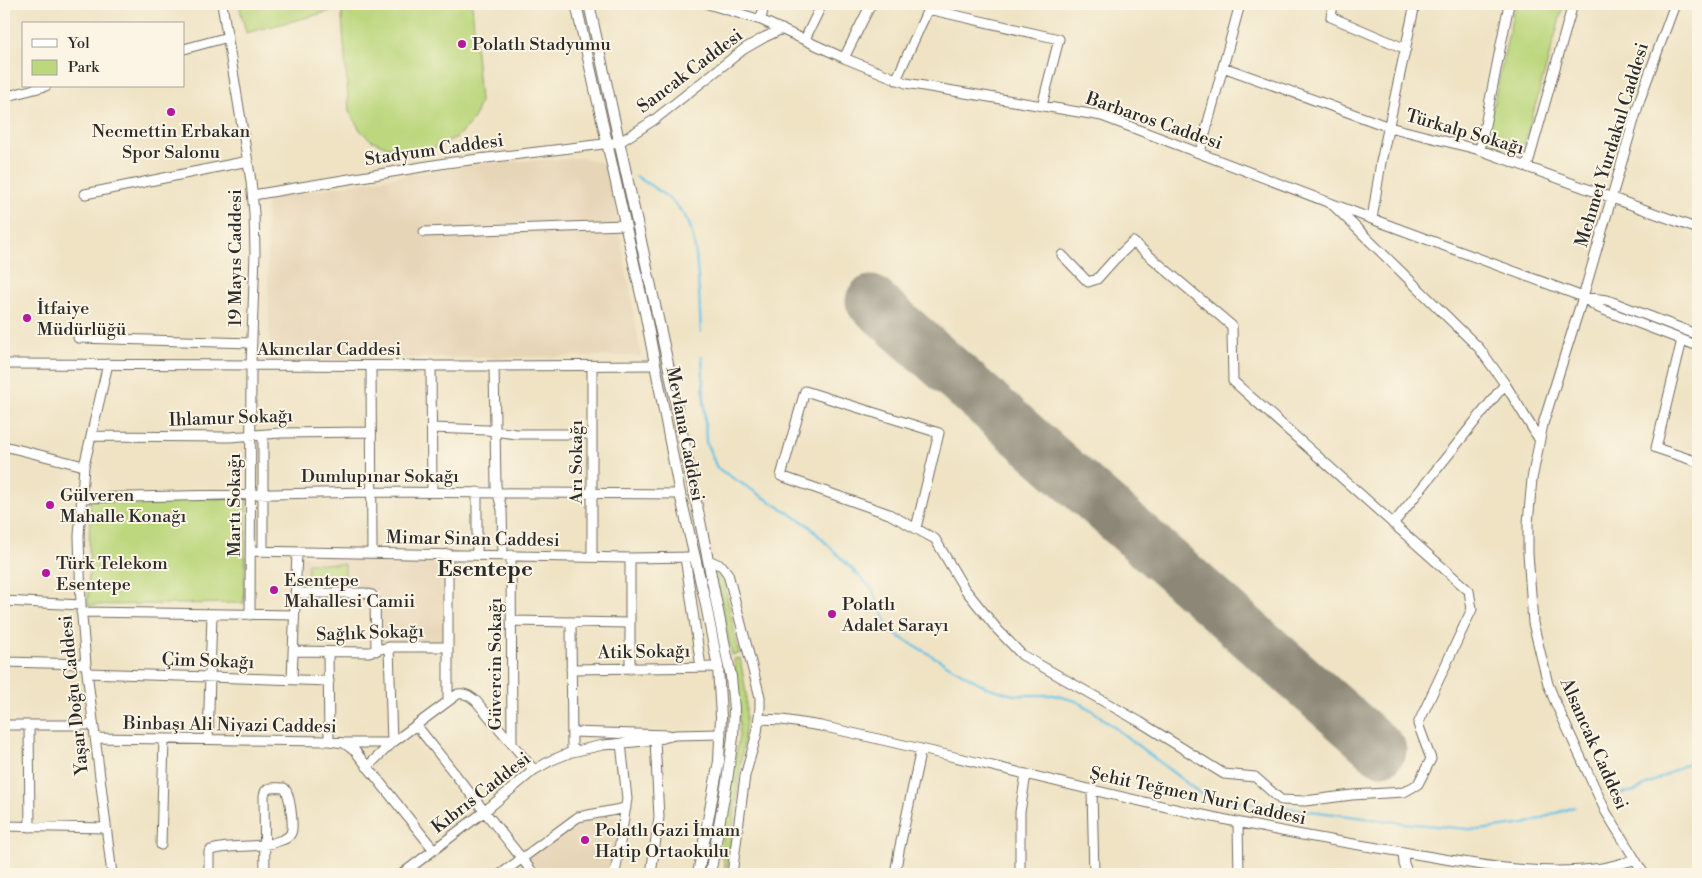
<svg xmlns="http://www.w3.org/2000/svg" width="1702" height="878" font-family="'Libre Bodoni',serif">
<rect width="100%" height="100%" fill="#fcf5e5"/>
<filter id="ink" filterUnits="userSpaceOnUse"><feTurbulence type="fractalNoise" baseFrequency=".02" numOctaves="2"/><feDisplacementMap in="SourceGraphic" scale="10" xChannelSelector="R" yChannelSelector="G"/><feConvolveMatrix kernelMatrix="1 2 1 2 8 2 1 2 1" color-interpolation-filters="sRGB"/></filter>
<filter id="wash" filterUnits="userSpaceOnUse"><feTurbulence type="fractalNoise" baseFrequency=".0096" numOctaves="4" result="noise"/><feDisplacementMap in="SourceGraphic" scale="20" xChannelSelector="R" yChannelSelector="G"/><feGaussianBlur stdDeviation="1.12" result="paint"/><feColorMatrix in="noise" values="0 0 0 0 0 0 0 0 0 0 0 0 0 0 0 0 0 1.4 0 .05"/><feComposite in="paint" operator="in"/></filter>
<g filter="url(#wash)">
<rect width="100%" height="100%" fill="#efe3c4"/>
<path fill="#e7d5b7" d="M584 158 609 165 641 356 270 359 266 199 473 164Z
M302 556 442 559 443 641 440 645 379 643 378 591 300 590Z
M619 815 610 874H540L528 858 580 821Z"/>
<path fill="#bcd77d" stroke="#748154" d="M239 4H329L331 11 246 33Z
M341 4H472L480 101 474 119 457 137 431 149 409 152 387 147 371 140 360 130 349 111Z
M1515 4H1564L1522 152 1486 141Z
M247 498 244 603 88 605 90 500Z
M308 563 345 564V587H307Z
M715 568 720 573 724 583 739 654 732 655Z
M740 658 746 693V721L727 874H724L725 863 720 851 739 736V698L734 659Z"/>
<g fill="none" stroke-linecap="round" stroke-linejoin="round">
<path stroke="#67c2e5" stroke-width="2.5" d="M636 176C654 188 675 199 686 218 699 238 699 305 701 332
M702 356 706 442 717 468 808 525 872 589 891 632 986 687 1013 695H1054L1076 701 1093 711 1201 794 1210 798 1404 823 1479 830 1525 824 1574 807
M1610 795 1635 791 1698 758"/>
<path stroke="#8d8778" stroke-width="51" d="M871 301 1381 750"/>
</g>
</g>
<g filter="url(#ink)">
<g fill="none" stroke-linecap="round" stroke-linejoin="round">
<g stroke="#706b61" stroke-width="11">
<path id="minor" d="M222 4 251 181 254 213 255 253 251 365 250 615
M708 4 761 20 844 58 906 83 1102 116 1372 219 1583 297 1607 300 1698 335
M1333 4 1331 17 1406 49
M928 9 1059 39 1042 106
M761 20 764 4
M805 39 822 4
M184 49 228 37
M844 58 871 4
M1223 67 1389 127 1480 150 1698 229
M896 80 930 5
M4 97 46 86
M1480 150 1509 4
M1200 152 1240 4
M1527 167 1573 4
M85 194 248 161
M253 195 446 163 620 142 654 120 744 49 765 37 782 29
M1334 206 1479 348 1505 384 1539 439
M1372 219 1381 162 1415 4
M424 232 625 225
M1062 255 1088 282 1097 279 1114 260 1133 242 1232 326 1233 381 1232 333
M1585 299 1599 308 1698 346
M78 338 252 343
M1682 340 1656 448 1698 462
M4 364 494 366 654 365
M108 364 84 466 79 536 81 605 86 664 112 874
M431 365 432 492
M371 366 372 553
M494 366 496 486 502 510 503 555
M592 366V557
M431 428 487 430 516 434H592
M263 435V551
M92 436 230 437 280 433 371 432
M4 446 84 466
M81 498 370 492 680 494
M1393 524 1505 384
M916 528 939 433 805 391 781 476 889 514 935 539 964 588 997 629 1022 655 1140 722 1224 774 1255 777 1281 800 1305 801 1352 795 1404 792 1418 784 1431 759 1418 724 1472 609 1469 591 1233 381
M251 551 630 558 695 557
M448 554V701
M477 555V492
M511 555 512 743
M685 557 701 667
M708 560 722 566 728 574 760 697V708L757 733 745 776 732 874
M295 593H365L372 595 375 600 376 651
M4 601 81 605
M81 612 294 615
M511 621 630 623
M571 622 572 752
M293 651 369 652 389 647H448
M328 652 329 741
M4 662 86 664
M571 669 718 667
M630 669V558
M87 673 329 681
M292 679 297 552
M759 719 782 720 821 726C1011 768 1198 821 1391 850 1459 861 1532 878 1602 868 1612 866 1623 863 1634 860
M4 725H93
M29 725 30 827
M417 726 534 874
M572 732 669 735
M95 738 329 741 344 743 355 751 434 850
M208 739 212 614
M344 743H392L389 647
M367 767 392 743 458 694C466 693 470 696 476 701L534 770
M1092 791 1094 874
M1238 823 1239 874
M4 826 106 828
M161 845 164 739
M1403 852 1404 864 1408 874
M209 874V852L211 850C234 843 258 850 282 840 285 839 289 837 291 833 294 826 290 792 284 788 275 788 265 785 264 796L265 874
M402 874 485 811 534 770 552 760 572 752 603 745 655 740 675 735 721 734
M501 874 578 817 626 808
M615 874 627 799 621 743
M651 874 659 817 655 740
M895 874 899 851 921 749
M1020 874V812L1026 774
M1644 874 1606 812 1556 704 1548 684 1533 623 1528 553V523L1532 479 1543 424 1583 297 1640 99 1675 4"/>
</g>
<g stroke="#706b61" stroke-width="12">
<path id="major" d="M576 4 646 317 680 494 705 600 718 667 721 717 719 761 698 874
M589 4 668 364 708 560 731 677 734 709 733 737 727 781 710 874"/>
</g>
<use href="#minor" stroke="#fff" stroke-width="9"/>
<use href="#major" stroke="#fff" stroke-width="10"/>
</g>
</g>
<g fill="#b5179e" stroke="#fcf5e5" stroke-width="2">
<circle cx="462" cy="44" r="5"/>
<circle cx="171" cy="112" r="5"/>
<circle cx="27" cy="318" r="5"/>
<circle cx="50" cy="505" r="5"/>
<circle cx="46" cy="573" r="5"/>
<circle cx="274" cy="590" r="5"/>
<circle cx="832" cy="614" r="5"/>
<circle cx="585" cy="840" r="5"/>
</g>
<g text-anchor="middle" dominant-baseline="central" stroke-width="4" stroke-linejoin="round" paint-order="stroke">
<g font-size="18" fill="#2b2b2b" stroke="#fcf5e5" text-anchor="start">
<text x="472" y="44">Polatlı Stadyumu</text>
<text x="171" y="131" text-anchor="middle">Necmettin Erbakan<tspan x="171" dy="21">Spor Salonu</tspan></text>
<text x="37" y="308">İtfaiye<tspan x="37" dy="21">Müdürlüğü</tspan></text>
<text x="60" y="495">Gülveren<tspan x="60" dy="21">Mahalle Konağı</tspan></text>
<text x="56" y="563">Türk Telekom<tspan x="56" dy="21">Esentepe</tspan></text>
<text x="284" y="580">Esentepe<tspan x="284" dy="21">Mahallesi Camii</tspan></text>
<text x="842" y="604">Polatlı<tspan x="842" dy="21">Adalet Sarayı</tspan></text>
<text x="595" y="830">Polatlı Gazi İmam<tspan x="595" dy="21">Hatip Ortaokulu</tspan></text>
</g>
<g font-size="18" fill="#2b2b2b" stroke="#fcf5e5">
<text transform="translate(690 71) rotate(-37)">Sancak Caddesi</text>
<text transform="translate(1154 121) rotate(19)">Barbaros Caddesi</text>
<text transform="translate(1465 132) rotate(16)">Türkalp Sokağı</text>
<text transform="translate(1612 145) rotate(-73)">Mehmet Yurdakul Caddesi</text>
<text transform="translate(434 150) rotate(-8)">Stadyum Caddesi</text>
<text transform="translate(235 258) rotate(-90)">19 Mayıs Caddesi</text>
<text x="329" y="349">Akıncılar Caddesi</text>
<text transform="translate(231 418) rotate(-2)">Ihlamur Sokağı</text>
<text transform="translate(685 434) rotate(79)">Mevlana Caddesi</text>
<text transform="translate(576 462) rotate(-90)">Arı Sokağı</text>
<text x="380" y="476">Dumlupınar Sokağı</text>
<text transform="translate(234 505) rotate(-90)">Martı Sokağı</text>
<text transform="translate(473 539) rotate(1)">Mimar Sinan Caddesi</text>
<text transform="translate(370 633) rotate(-2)">Sağlık Sokağı</text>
<text transform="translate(644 652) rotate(-1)">Atik Sokağı</text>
<text transform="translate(208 661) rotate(2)">Çim Sokağı</text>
<text transform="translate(495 664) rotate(-90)">Güvercin Sokağı</text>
<text transform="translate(74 695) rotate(-96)">Yaşar Doğu Caddesi</text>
<text transform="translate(230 725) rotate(1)">Binbaşı Ali Niyazi Caddesi</text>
<text transform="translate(1594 744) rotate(66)">Alsancak Caddesi</text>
<text transform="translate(481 793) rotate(-38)">Kıbrıs Caddesi</text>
<text transform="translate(1198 796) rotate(12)">Şehit Teğmen Nuri Caddesi</text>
</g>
<g font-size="22" font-weight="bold" fill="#2b2b2b" stroke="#fcf5e5">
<text x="485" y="569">Esentepe</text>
</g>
</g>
<rect width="1702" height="878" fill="none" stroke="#fcf5e5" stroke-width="20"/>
<rect x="22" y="22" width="162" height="65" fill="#fcf5e5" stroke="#a8a49b"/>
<rect x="32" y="39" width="25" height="8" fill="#ffffff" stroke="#a8a49b"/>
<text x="68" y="48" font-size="15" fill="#2b2b2b">Yol</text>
<rect x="32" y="60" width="25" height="15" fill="#bcd77d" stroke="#a8a49b"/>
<text x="68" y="72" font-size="15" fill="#2b2b2b">Park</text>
</svg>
